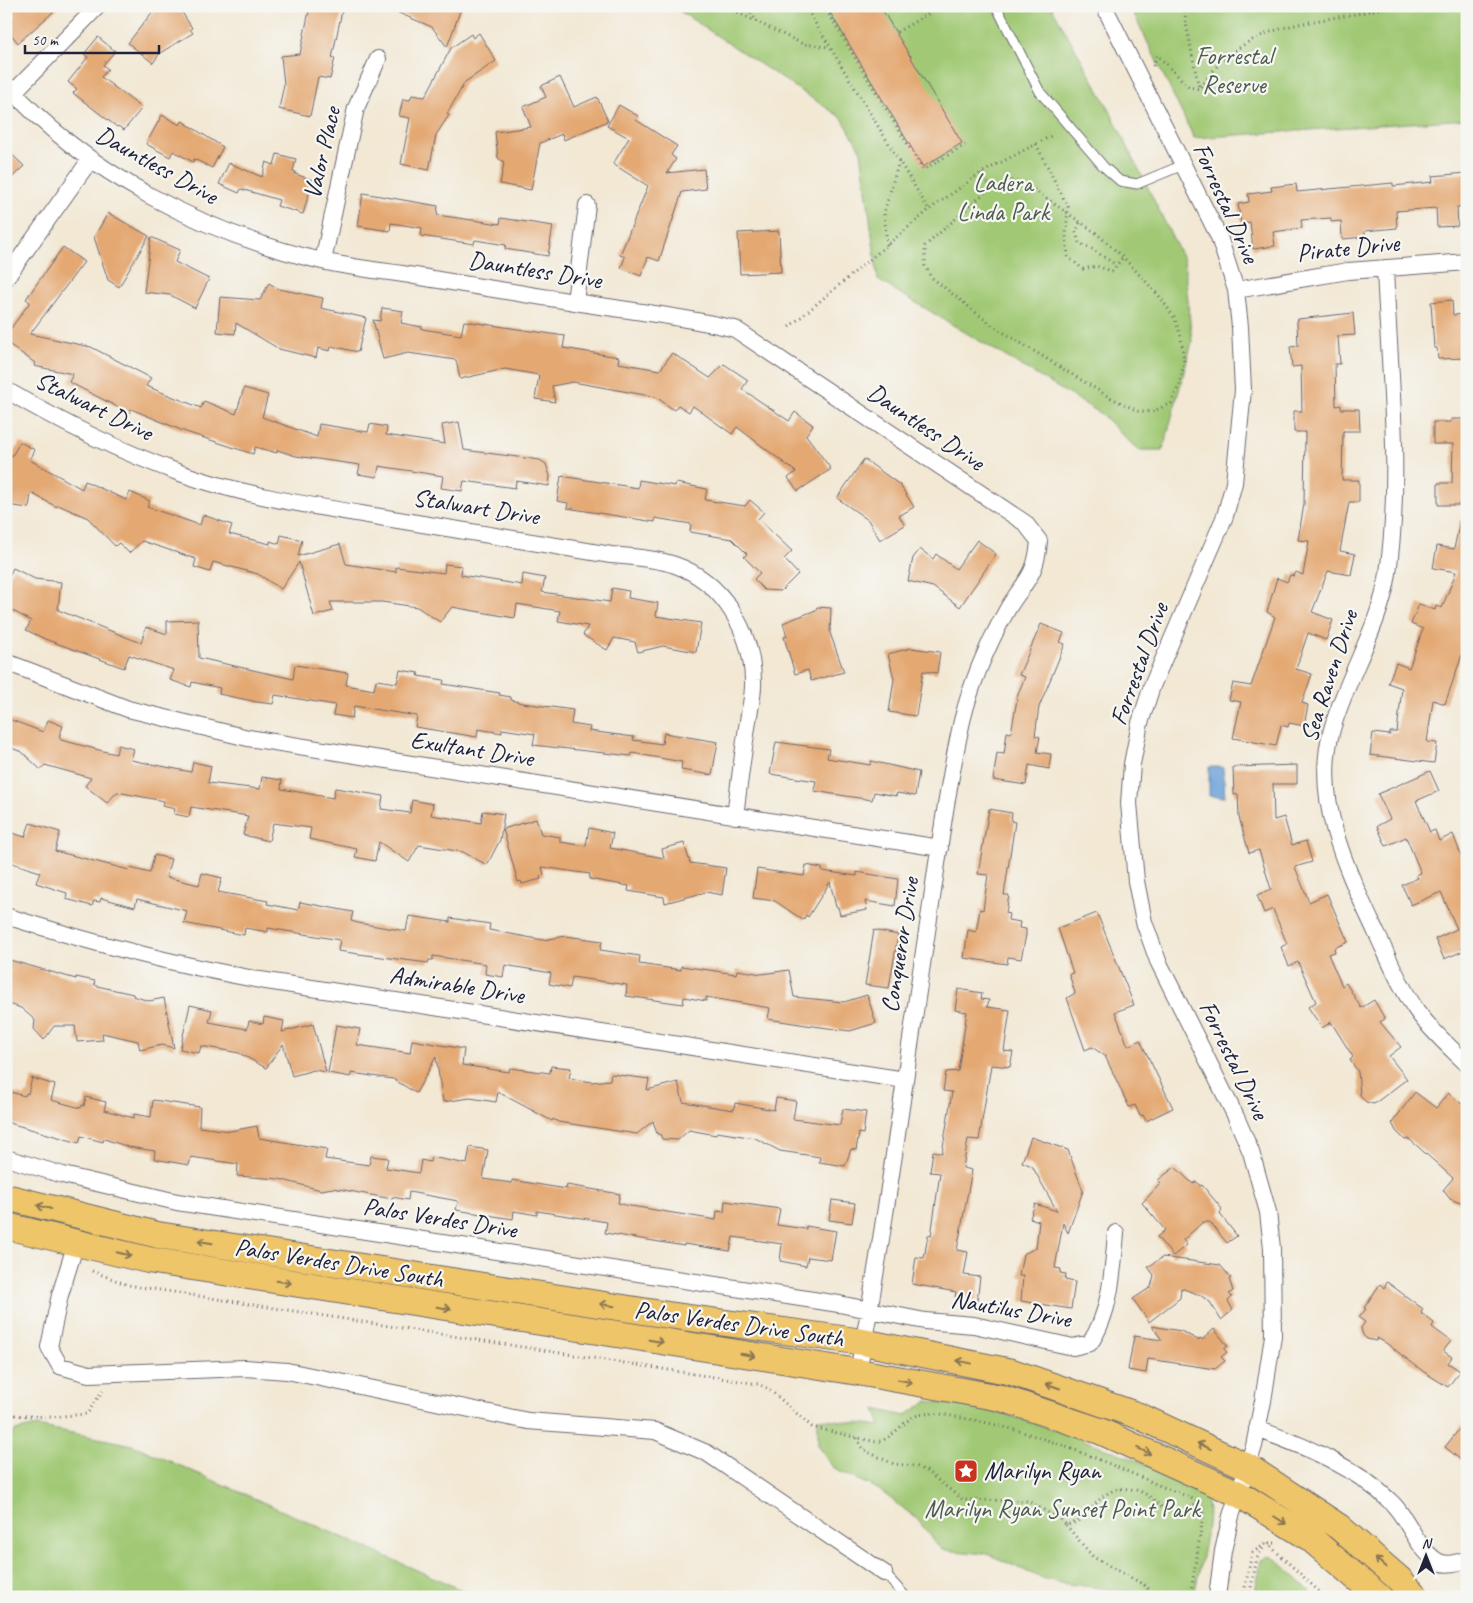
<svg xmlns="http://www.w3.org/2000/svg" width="1473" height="1603" font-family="Caveat,sans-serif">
<rect width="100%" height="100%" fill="#f6f6f2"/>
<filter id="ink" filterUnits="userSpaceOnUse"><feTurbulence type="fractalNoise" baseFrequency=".02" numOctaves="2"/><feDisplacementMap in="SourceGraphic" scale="10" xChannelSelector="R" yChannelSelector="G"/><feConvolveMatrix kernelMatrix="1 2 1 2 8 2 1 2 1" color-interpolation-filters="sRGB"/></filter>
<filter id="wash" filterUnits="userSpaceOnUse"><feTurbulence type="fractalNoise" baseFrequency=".0096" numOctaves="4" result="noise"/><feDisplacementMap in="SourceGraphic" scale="20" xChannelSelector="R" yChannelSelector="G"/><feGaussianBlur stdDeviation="1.12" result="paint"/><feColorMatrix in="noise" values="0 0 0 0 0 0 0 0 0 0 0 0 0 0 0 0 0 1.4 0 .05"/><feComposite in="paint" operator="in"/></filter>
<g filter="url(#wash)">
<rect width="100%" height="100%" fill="#f2e8d4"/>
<path fill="#a1c975" stroke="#627658" d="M672 6H1051L1107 105 1184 261 1192 342 1163 450H1138L1100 413 878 280 861 151 842 118Z
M1130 6H1467V119L1194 138Z
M927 1401C952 1405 978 1407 1002 1414 1033 1421 1197 1476 1206 1500 1213 1516 1197 1577 1194 1597H1139L1132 1592 1060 1583 1039 1577 988 1554 942 1550 916 1518 878 1489 834 1469 818 1445V1418L881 1426 875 1409 905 1416Z
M37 1426 133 1445 478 1597H6V1439L15 1431Z
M1269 1556 1276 1559 1316 1597H1254L1261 1560Z"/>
<path fill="#6aa1d8" stroke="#46628a" d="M1209 767H1223L1225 797 1209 796Z"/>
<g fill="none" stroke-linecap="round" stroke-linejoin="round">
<path stroke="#6aa1d8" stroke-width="5.5" d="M1126 10 1133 6"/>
</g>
<g id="blocks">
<path fill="#e4a872" d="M6 6H60L18 43 6 28 13 21 6 12Z
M157 6H178L192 28 190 29 193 33 160 53 153 63 128 43Z
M310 6H343L332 58H335L330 79 318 77 310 116 279 109 284 84 281 56 300 54Z
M382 6H462L447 47 432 27Z
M826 6H880L962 143 923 167Z
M479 33 496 61 465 82 447 114 449 115 436 135 429 170 401 164 410 118 399 116 403 99 410 100 412 95 425 97 451 48 471 34 473 38Z
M98 37 115 51 103 65 108 69 101 77 142 108 124 130 118 126 117 127 73 93 77 89 68 82 88 57 84 54Z
M560 77 574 107 597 97 608 121 564 140 562 134 540 143 531 190 500 184 504 162 498 158 495 132 531 127 523 107 546 97 541 86Z
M619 105 638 116 636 120 677 146 671 155 676 159 667 173 704 169 706 189 682 192 659 261 648 257 641 276 621 268 625 257 620 255 648 186 613 164 629 138 607 126Z
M162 115 180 125 182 121 223 147 212 168 194 159 193 162 173 151 170 157 146 144Z
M6 149 24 166 6 183Z
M277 154 296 159 293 171 296 172 295 174 313 180 303 214 277 206 279 200 241 189 239 193 219 184 229 163 262 177 266 162 274 165Z
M1467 173V206L1457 207 1458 226 1437 227 1436 208 1396 211 1397 228 1365 231V237L1342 239 1341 221 1331 222V218L1301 220 1302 228 1273 232 1275 246 1253 249 1250 222 1241 224 1238 204 1249 202 1248 194 1272 191 1271 187 1296 184 1297 192 1393 183V186L1433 182 1432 176Z
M363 193 438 206 437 215 500 224 501 218 553 226 548 256 505 249 506 245 475 240 474 244 421 236 422 228 391 223 390 231 358 226Z
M108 213 149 236 119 287 108 280 94 237Z
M779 231 781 272 740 274 738 233Z
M151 237 180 250 175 262 209 279 195 308 170 295 144 292Z
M63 247 84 262 30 334 91 347 151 378 146 386 201 408 204 401 236 414 244 388 268 395 262 417 317 437 319 424 368 432 370 424 387 427 386 435 445 444 442 425 459 422 464 450 540 460 546 464 550 476 549 486 516 481 515 488 464 481 462 491 441 488 443 476 379 466 377 477 358 474 360 465 296 456 277 450V453L255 447 253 454 186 432 131 409 129 413 69 382 73 374 34 366 35 363 6 342V335L30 302 26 299Z
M269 283 279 289 323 298 321 308 366 318 358 352 331 346 330 351 318 348 316 358 279 349 236 323 235 334 217 332 220 297 260 300Z
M1452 300 1453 315 1467 314V358L1438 359 1437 348H1434L1431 302Z
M382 308 403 311 401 323 422 327V329L461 335 464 321 565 336 563 348 619 357 618 363 660 370 672 353 710 378 724 364 748 380 742 389 789 421 795 412 813 425 806 435 831 469 798 491 788 478 796 472 737 427 732 434 693 406 689 412 678 405 674 410 656 397 573 382 552 386 555 402 535 399 539 375 505 369 460 379 456 360 408 353 383 359 373 320 380 321Z
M1353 313 1355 335 1338 336 1340 364H1335L1336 406 1341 405V409H1359L1360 431H1343L1342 480H1359V502H1349L1340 551 1355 554 1351 575 1328 571 1312 612 1333 620 1326 640 1308 633 1296 669 1312 674 1302 703 1308 705 1304 726 1289 723 1288 727 1281 725 1276 746 1233 738 1241 702 1229 700 1233 683 1251 686 1275 617 1267 612 1277 578 1287 582 1290 575 1294 576 1296 572 1303 575 1309 541 1298 540 1304 504 1305 432H1294V411H1302L1301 366 1292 367 1290 347 1298 346 1297 322 1298 319Z
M1451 419H1467V505H1438V483H1452L1453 444H1433V422H1451Z
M20 442 35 450 30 460 82 489 85 481 126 500 130 492 150 501 147 507 200 525 203 515 232 525 229 534 270 544V541L279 544 281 535 302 540 298 556 340 544 346 564 396 572V567L444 573 445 564 462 566 461 575 522 585 523 574 545 578 542 592 610 602 612 588 629 591 628 598 658 603 656 616 701 623 696 652 663 646 638 652 635 642 614 638 607 650 583 635 588 626 558 621 560 611 517 604 515 618 452 607 440 622 417 607 382 602H330L333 611 314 616 299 562 281 589 258 574 213 562 210 572 194 567 196 559 142 541 129 553 119 543 115 546 88 518 58 505 57 507 31 493 29 508 6 505V453L12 456Z
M864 459 900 485 914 507 899 516 905 525 880 540 868 520 837 498Z
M561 476 638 488 639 480 675 486 676 483 707 489 705 500 745 506 750 500 764 512 758 519 792 551 784 559 798 574 781 591 764 590 754 579 760 573 744 557 747 554 732 539 690 532 691 524 655 518V522L567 508 568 503 557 501Z
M1460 520 1467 521V640L1445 704 1433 700 1427 742 1437 743 1434 763 1370 755 1373 733 1390 735V732H1397L1402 688 1388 683 1396 663 1409 668 1423 629 1411 624 1419 604 1435 610 1436 606 1442 608 1456 572 1433 568 1437 546 1454 549Z
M977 540 996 554 960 607 933 587 908 581 913 558 920 549 933 559 936 554 956 569Z
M13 568 35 579 61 582 58 610 141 643 146 627 167 634V621L198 620 199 658 293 679 295 665 348 673 346 685 374 690 376 680 397 683 400 670 419 673 418 676 444 680 443 684 500 693 499 695 511 697V700L522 703 573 710 571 724 590 727 589 731 634 737 633 740 662 744 664 733 718 742 712 775 681 770 682 762 632 753 631 756 533 745 535 734 502 729V733L478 729 477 737 415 727 417 716 354 706 352 718 333 715 335 705 275 695 273 704 257 702 219 694 220 688 192 682 191 687 170 680 174 670 129 655 124 668 45 639 26 630 31 621 6 607V582Z
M817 607 831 608 830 633 844 672 811 681 808 670 795 674 784 637 787 636 783 623 816 610Z
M1041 624 1064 633 1060 642 1065 644 1039 707 1035 736 1040 737 1037 752 1051 754 1049 769 1029 765 1026 785 993 780 997 753 1004 754 1007 732 1011 733 1018 694 1025 677 1019 675Z
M911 648 940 652 937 673 923 671 916 716 889 712 894 679 888 654Z
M6 718 43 732 48 720 63 726 59 737 61 740 99 750 116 754 118 745 134 749 131 760 191 772 193 762 211 766 208 783 260 789 262 777 282 780 281 789 333 798 335 788 383 796 381 809 410 813 412 800 433 804 431 815 481 823 483 811 504 814 500 840 487 865 463 852 419 845 409 862 379 842 375 861 355 857 357 849 309 839 311 828 273 823 269 841 243 835 248 816 191 807 189 817 174 814 175 809 162 806 164 801 117 792 107 803 85 786 91 778 45 765 41 770 22 752 6 746Z
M776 742 829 749 827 758 870 765 871 761 919 772 915 796 897 793 896 796 874 792 872 800 814 791 816 781 770 774Z
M1297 765V784H1273L1274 820 1284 817 1292 845 1306 841 1312 862 1295 867 1309 902 1327 894 1348 942 1334 948 1335 952 1328 954 1342 986 1346 983 1361 1008 1374 1000 1385 1019 1380 1022 1401 1047 1389 1056 1407 1079 1374 1104 1366 1102 1360 1095 1358 1072 1350 1060 1353 1057 1331 1022 1322 1028 1308 1007 1316 1002 1298 962 1289 966 1281 947 1287 944 1273 909 1264 913 1257 895 1271 889 1259 850 1249 853 1239 817 1238 794 1234 795 1233 767Z
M1430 771 1439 791 1416 801 1430 832 1435 830 1439 841 1453 834 1467 871V949L1465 946 1462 948 1463 951 1444 959 1435 939 1457 929 1441 892 1411 905 1402 885 1418 878 1416 875 1421 873 1406 837 1386 846 1377 826 1390 819 1378 794Z
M989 809 1012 813 1011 821 1015 822 1004 895H1009L1006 913 1009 914 1008 920 1020 922 1019 928 1026 929V935L1021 959 1008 957 1007 964 964 958 968 930 976 932 980 909 983 910 988 875 978 874Z
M536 819 541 834 560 837V842L586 846 589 828 613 833 610 848 664 858 662 849 684 843 690 863 726 868 722 895 706 892 665 903 664 897 628 891 629 886 589 879 590 874 542 867 544 875 540 876 541 879 522 884 521 881 518 882 503 829Z
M30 823 60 832 55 851 129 870 130 868 150 873 154 855 171 859 166 877 199 885 202 873 222 878 218 892 268 901 267 904 298 910 300 902 353 912 351 921 358 923 406 931 409 916 450 922V918L490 924 489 930 543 940 566 936 602 941 600 950 640 956 639 964 681 970V966L736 974 737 970 762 974 789 970 794 997 844 1002 867 995 876 1023 850 1031 806 1025 768 1019 770 1008 723 1000 706 997V1001L684 997 683 1004 626 996 627 985 572 977 570 988 549 984 551 973 505 965 503 977 485 974 486 964 433 956V960H429L428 963 359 954 338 951 340 940 268 928V932L245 928 244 935 184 923 187 911 137 899 135 907 101 898 100 902 94 901 92 906 66 899 67 893 36 883 40 872 6 861V831L25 837Z
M806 865 822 868V871L857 876V872L898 879 895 906 865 901 867 910 840 915 838 907H836L830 882 808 917 806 915 803 920 775 901 753 898 757 869 804 876Z
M1097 913 1134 1005 1115 1012 1128 1046 1140 1040 1173 1108 1146 1121 1143 1115 1140 1116 1135 1105 1129 1107 1105 1056 1092 1047 1085 1050 1067 998 1075 993 1069 974 1073 973 1058 928Z
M874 930 898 935 889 988 865 985Z
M6 959 76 979V977L95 981 94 984 97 986 133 994V996L149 1001 164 998 174 1048 162 1045 140 1050 138 1041 102 1033 103 1040 77 1042 75 1026H54L44 1040 34 1029 35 1020 21 1008 6 1003Z
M958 989 982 993 981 999 989 1000 987 1007 1010 1010 1004 1051 1013 1052 1010 1067 991 1065 979 1140 968 1139 963 1168 972 1170 957 1250 968 1252 964 1275 980 1277 977 1301 955 1297 956 1292 912 1284 916 1257 924 1258 928 1235 931 1236 940 1173 930 1172 933 1151 942 1153 952 1092 943 1091 946 1072 958 1071 967 1012 955 1010Z
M190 1005 212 1010 209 1022 247 1029 249 1021 263 1024 264 1017 284 1021 282 1032 313 1024 326 1072 314 1070 292 1076 283 1044 266 1068 239 1053 201 1046 199 1053 180 1049Z
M336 1025 360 1029 357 1045 410 1053 412 1040 464 1049 462 1065 509 1072 510 1068 550 1073 551 1066 571 1068 569 1078 592 1082 610 1080 611 1074 649 1079 647 1090 678 1082 683 1102 734 1110 735 1103 774 1110 776 1098 796 1101 793 1119 840 1125 843 1109 866 1112 863 1134 859 1133 856 1150 851 1149 845 1166 819 1162 820 1157 780 1151 755 1138 717 1132 716 1135 689 1130 678 1140 662 1139 660 1134H657L653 1121 637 1134 558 1122 553 1119 552 1121 498 1092 496 1102 470 1098 443 1102 436 1057 416 1093 393 1079 351 1073V1077L328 1073Z
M32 1078 55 1085 51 1100 81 1108 82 1105 84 1106 86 1097 106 1102 104 1110 134 1118V1114L151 1117 153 1100 200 1107 199 1127 230 1131 257 1126 259 1138 327 1149 325 1159 369 1165 371 1156 388 1158 386 1168 419 1173 421 1160 430 1162 431 1157 467 1164 470 1147 488 1150 483 1179 512 1183V1180L566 1189 567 1185 620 1194 618 1203 625 1205 716 1220 717 1211 724 1212 725 1201 780 1209 777 1225 806 1229V1226L836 1231 831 1260 808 1257 806 1266 780 1261 782 1244 733 1237 730 1251 684 1244V1246L605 1233 607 1222 537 1211V1215L514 1211 513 1219 456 1210 458 1201 409 1192 408 1200 392 1197V1199L333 1188 321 1190 279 1179 237 1176 238 1164 191 1157 189 1165 154 1159 155 1151 129 1147 104 1139 103 1142 81 1136 79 1143 6 1122V1091L25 1096 26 1093 28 1094Z
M1415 1092 1436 1108 1448 1093 1467 1108V1195L1460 1203 1450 1199 1443 1190 1453 1178 1416 1145 1409 1139 1405 1140 1396 1131 1392 1123Z
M1031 1137 1068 1150 1083 1191 1068 1233 1063 1223 1055 1268 1061 1269 1060 1273 1066 1274 1065 1280 1075 1282 1071 1309 1021 1301 1023 1276H1019L1023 1254 1036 1248 1039 1221 1030 1218 1035 1204 1057 1211 1032 1166 1022 1162Z
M1175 1167 1193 1184 1196 1181 1200 1186 1202 1185 1222 1209 1220 1214 1237 1236 1227 1243 1210 1222H1203L1183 1240 1187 1245 1173 1256 1157 1237 1165 1230 1142 1203 1161 1183 1158 1180Z
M832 1200 855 1203 852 1223 829 1220Z
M1163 1257 1220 1265 1231 1278 1229 1279 1233 1291 1229 1294 1232 1297 1228 1301 1233 1310 1221 1320 1210 1302 1200 1295 1181 1288 1180 1298 1149 1322 1133 1299 1151 1287 1154 1275 1148 1267Z
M1387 1282 1423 1309 1421 1313 1434 1323 1432 1327 1451 1341 1443 1351 1452 1357 1448 1363 1460 1371 1448 1387 1424 1372 1386 1343 1377 1338 1376 1341 1367 1339 1363 1335 1361 1328 1365 1322 1359 1318 1366 1309 1364 1308 1380 1284 1384 1288Z
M1152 1326 1181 1331 1198 1340 1201 1338 1202 1340 1214 1329 1228 1346 1224 1349 1227 1352 1221 1357 1225 1361 1215 1369 1148 1359 1146 1373 1128 1370 1134 1336 1162 1340Z
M1467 1419V1465L1445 1447Z"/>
</g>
</g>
<g filter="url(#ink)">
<use href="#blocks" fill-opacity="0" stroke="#6b6771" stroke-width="1"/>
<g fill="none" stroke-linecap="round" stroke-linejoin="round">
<g stroke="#6b6771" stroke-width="11">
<path id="service" d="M996 6 1040 92 1103 166 1120 181 1137 184 1183 165
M884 1573 906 1597"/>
</g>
<g stroke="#6b6771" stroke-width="18">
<path id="minor" d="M1104 6 1219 237 1236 290 1240 327 1243 390 1234 483 1225 516 1152 686 1140 723 1132 764 1129 803 1136 881 1144 922 1158 961 1236 1117 1251 1152 1268 1212 1272 1248 1273 1336 1263 1401 1254 1446 1231 1516 1223 1551 1217 1597
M6 84C86 174 206 234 322 261 353 268 384 271 415 276 469 285 522 294 575 302 629 311 682 316 735 329L1025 523 1039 541C1036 578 1024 581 1007 610 988 644 971 684 962 721 947 788 938 858 928 925 905 1074 886 1224 858 1372
M14 92 98 6
M323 261 356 108 378 59
M1385 268C1389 370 1402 471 1388 573 1381 625 1344 682 1331 733 1313 802 1348 872 1376 932 1389 959 1400 987 1417 1011 1431 1031 1450 1047 1467 1064
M6 278 90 160
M1236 290 1348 271 1467 262
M575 302 587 205
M6 390C62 423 119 451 180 473 244 496 313 506 380 517 457 529 534 542 611 555 632 557 654 558 675 565 722 581 752 631 753 680 754 693 750 708 748 721 743 753 739 784 735 816
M6 662 128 709 248 738 940 848
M6 916C91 943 173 964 260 980L905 1080
M6 1158 63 1175 177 1202 839 1304 925 1321 974 1325 1073 1347 1090 1343C1111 1313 1113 1268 1116 1233
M76 1243 60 1295 49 1347 60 1366 89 1374 245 1368 287 1371 528 1421 655 1431 707 1453 884 1573
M1257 1429C1307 1447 1355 1466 1393 1504 1410 1522 1416 1547 1437 1561 1445 1566 1459 1563 1467 1559"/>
</g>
<g stroke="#6b6771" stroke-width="28">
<path id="primary" d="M6 1197 158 1235 668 1315 863 1342 1012 1372 1139 1416 1248 1467 1339 1527 1398 1578 1416 1597
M6 1226 148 1260 858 1372 1001 1398 1100 1431 1239 1494 1310 1538 1379 1597"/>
</g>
<path stroke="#6b6771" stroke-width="3" stroke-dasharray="1 4" stroke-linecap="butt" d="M724 6 803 44 829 47
M744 6 757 21
M824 6 923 170 965 145
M1186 6 1185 19 1199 88
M897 32 940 7
M910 56 911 55
M1153 66 1157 55 1189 87 1199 89C1208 78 1216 65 1227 57 1273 17 1334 23 1389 6
M1036 144 1068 207 1066 235 1068 257 1083 269 1096 266 1112 271 1123 257
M982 174 990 188
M1011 181 1026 184 1096 233 1123 257 1161 298 1175 319 1181 337 1184 362 1179 386 1171 403 1152 412 1138 411 1109 397 993 326 931 277 925 266V246L990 188Z
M930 209 981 173 1053 135
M1080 223 1076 232 1079 243 1092 249 1116 265
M887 245 884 213 899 161
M789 327 929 210 805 6
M92 1271 128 1285 758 1384 769 1389 812 1427 876 1442C896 1439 903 1416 924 1414 937 1412 949 1416 962 1418 1029 1429 1092 1456 1154 1483 1168 1490 1186 1494 1199 1503L1204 1509 1203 1517 1190 1597
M6 1419 12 1415 51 1417 87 1414 103 1390
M857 1438 862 1448 870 1453 894 1464 915 1466 925 1470 963 1500 1028 1501 1061 1520 1066 1525C1095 1521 1094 1486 1129 1489 1161 1491 1156 1526 1199 1503
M1066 1525 1093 1557 1146 1586 1154 1597
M1267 1543 1325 1597
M1243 1597 1252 1553 1267 1543H1276
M1249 1597 1257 1558 1265 1545"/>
<use href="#service" stroke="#fff" stroke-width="9"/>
<use href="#minor" stroke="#fff" stroke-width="16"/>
<use href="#primary" stroke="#eec569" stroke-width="26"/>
</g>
<defs><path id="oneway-shaft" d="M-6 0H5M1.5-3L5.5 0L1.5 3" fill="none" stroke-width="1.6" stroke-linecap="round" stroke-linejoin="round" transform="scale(1.25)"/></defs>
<g stroke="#887452">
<use href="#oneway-shaft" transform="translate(44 1207) rotate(-165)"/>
<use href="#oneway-shaft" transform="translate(205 1242) rotate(-171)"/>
<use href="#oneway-shaft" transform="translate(124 1254) rotate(13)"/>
<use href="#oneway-shaft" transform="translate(284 1282) rotate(9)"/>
<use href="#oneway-shaft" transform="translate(607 1305) rotate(-171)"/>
<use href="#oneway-shaft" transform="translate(444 1308) rotate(9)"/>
<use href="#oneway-shaft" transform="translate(656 1341) rotate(9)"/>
<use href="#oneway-shaft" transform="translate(748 1355) rotate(9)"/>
<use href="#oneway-shaft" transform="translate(964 1362) rotate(-169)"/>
<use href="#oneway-shaft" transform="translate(905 1381) rotate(11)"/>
<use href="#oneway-shaft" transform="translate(1053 1386) rotate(-161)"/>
<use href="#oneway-shaft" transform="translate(1204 1446) rotate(-155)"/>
<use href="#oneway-shaft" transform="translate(1144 1451) rotate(25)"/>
<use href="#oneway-shaft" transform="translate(1280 1520) rotate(32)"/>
<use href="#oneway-shaft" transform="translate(1381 1563) rotate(-139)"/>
</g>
</g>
<defs>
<g id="sight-square" transform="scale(1.25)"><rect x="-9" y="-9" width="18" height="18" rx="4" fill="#c8321e" stroke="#f6f6f2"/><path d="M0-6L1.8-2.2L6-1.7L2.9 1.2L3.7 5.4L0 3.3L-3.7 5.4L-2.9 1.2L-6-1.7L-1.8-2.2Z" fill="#fff"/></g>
</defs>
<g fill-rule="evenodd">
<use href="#sight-square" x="966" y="1471"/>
</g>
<g text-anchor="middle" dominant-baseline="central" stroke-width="4.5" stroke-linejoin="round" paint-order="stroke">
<g font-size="25" fill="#4e5c4f" stroke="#f6f6f2">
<text x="1234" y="56">Forrestal<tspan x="1234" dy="29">Reserve</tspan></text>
<text x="1003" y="183">Ladera<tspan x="1003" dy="29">Linda Park</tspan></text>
<text x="1062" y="1509">Marilyn Ryan Sunset Point Park</text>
</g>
<g font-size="25" fill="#22223b" stroke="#f6f6f2">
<text transform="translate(322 153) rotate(-77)">Valor Place</text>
<text transform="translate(157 165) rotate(29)">Dauntless Drive</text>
<text transform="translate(1226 203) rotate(66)">Forrestal Drive</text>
<text transform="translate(1348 248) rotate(-6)">Pirate Drive</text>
<text transform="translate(535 270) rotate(9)">Dauntless Drive</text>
<text transform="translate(94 406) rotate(26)">Stalwart Drive</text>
<text transform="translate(926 427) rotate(34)">Dauntless Drive</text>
<text transform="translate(476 507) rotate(9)">Stalwart Drive</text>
<text transform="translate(1139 664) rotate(-70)">Forrestal Drive</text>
<text transform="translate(1329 676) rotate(-72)">Sea Raven Drive</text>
<text transform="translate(472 749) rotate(9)">Exultant Drive</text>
<text transform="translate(900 945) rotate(-81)">Conqueror Drive</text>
<text transform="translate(457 985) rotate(9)">Admirable Drive</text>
<text transform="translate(1234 1060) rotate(64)">Forrestal Drive</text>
<text transform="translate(440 1218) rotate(9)">Palos Verdes Drive</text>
<text transform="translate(339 1263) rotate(9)">Palos Verdes Drive South</text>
<text transform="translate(1011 1309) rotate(10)">Nautilus Drive</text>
<text transform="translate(739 1324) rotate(8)">Palos Verdes Drive South</text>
</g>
<g font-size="25" fill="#22223b" stroke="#f6f6f2" text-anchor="start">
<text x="984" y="1471">Marilyn Ryan</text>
</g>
</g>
<rect width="1473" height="1603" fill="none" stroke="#f6f6f2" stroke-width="25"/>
<g transform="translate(1426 1556)" stroke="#f6f6f2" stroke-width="4" paint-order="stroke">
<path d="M0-4L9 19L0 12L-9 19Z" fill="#22223b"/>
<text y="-8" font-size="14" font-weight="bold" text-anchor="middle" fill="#22223b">N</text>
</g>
<path d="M25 45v8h134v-8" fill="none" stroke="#22223b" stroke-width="2.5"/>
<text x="32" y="45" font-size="15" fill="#22223b" stroke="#f6f6f2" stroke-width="4" paint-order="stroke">50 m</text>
</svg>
